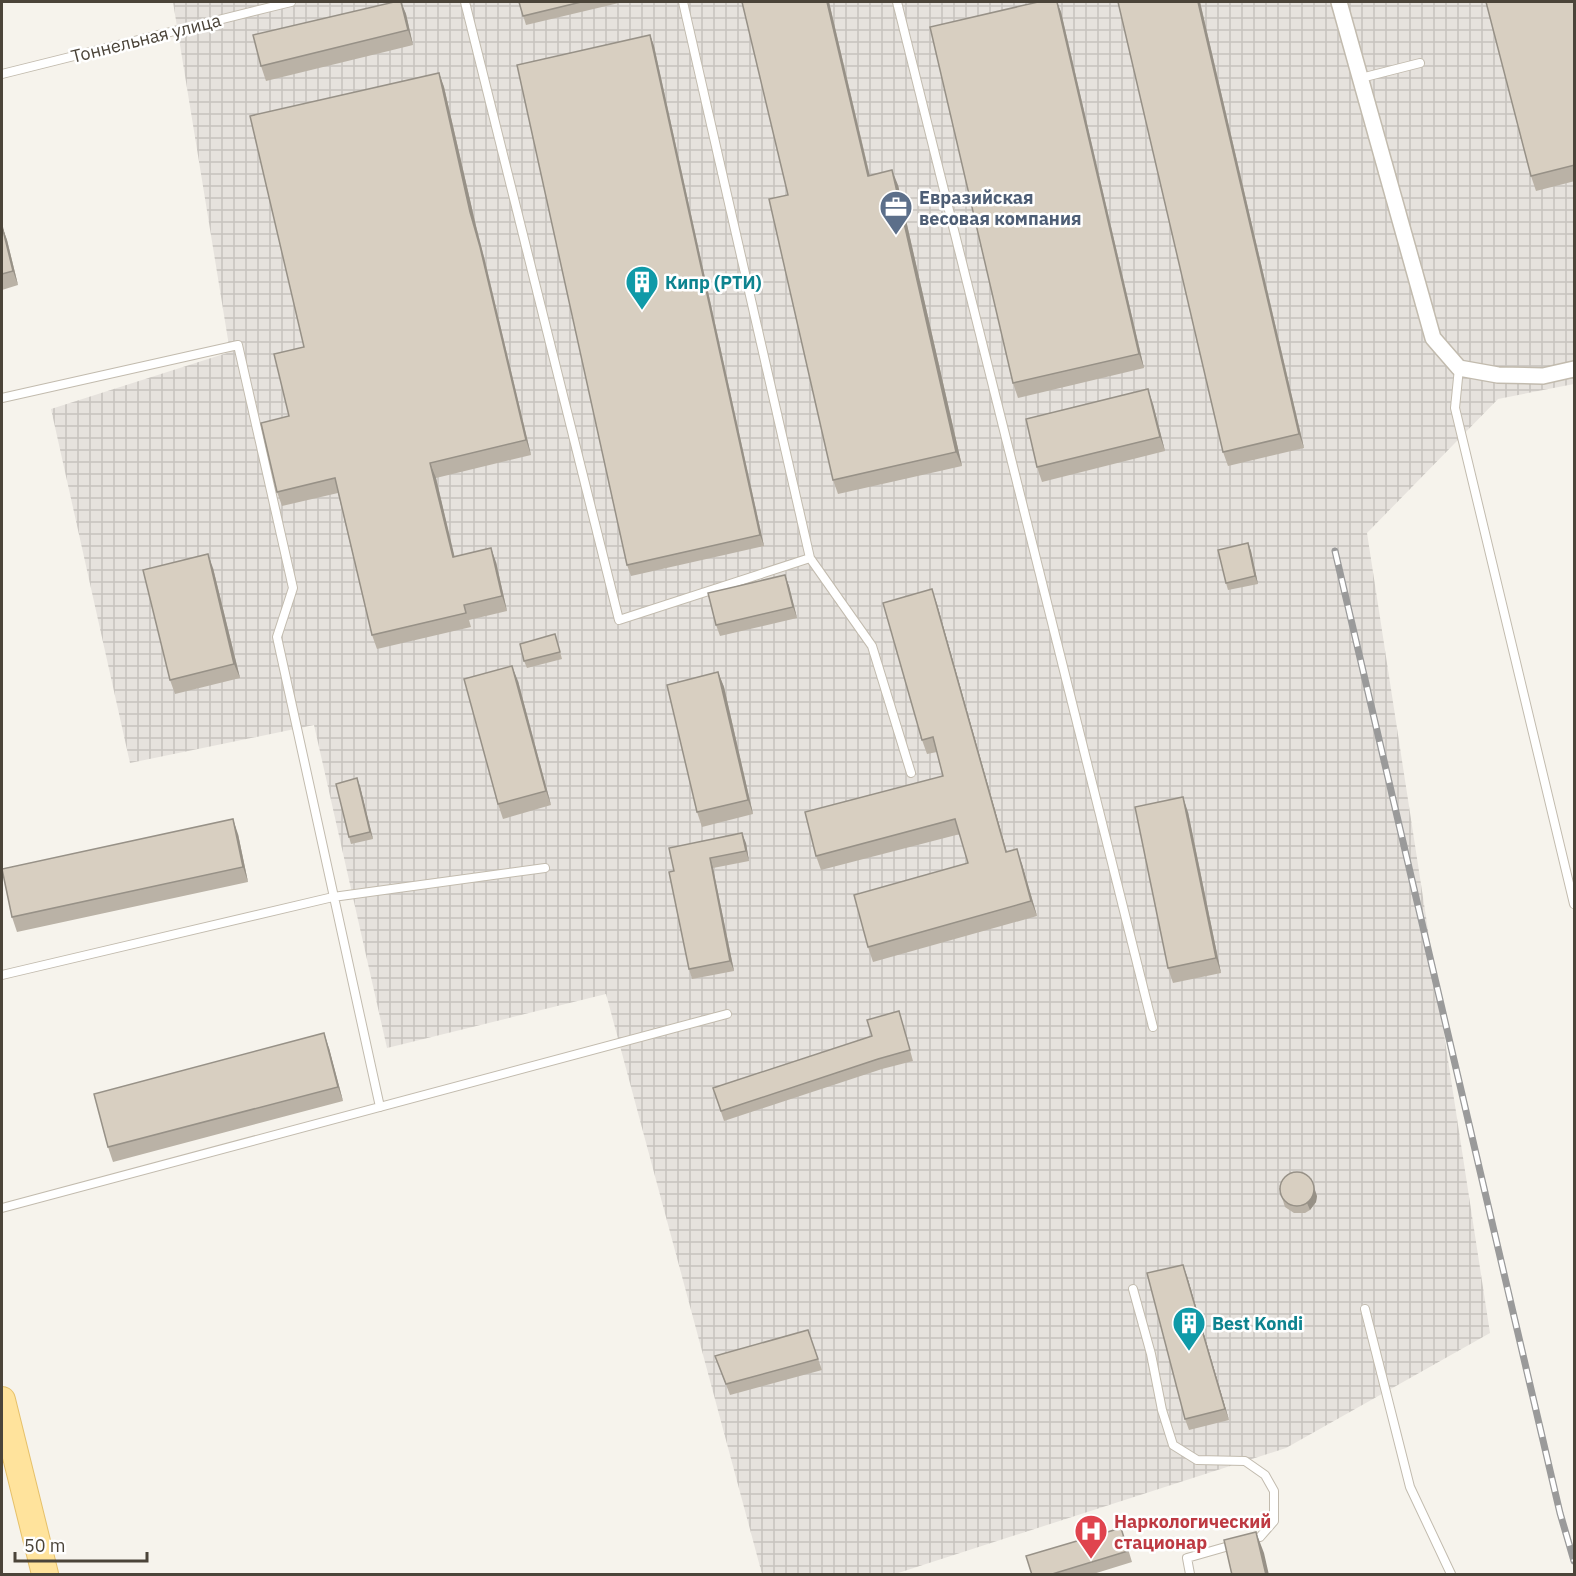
<svg xmlns="http://www.w3.org/2000/svg" width="1576" height="1576" font-family="'IBM Plex Sans',sans-serif">
<defs>
<pattern id="industrial-grid" width="8" height="8" patternUnits="userSpaceOnUse" patternTransform="scale(1.5)"><rect width="8" height="8" fill="#e6e2dd"/><path d="M0 4h8M4 0v8" fill="none" stroke="#c7c3be"/></pattern>
</defs>
<rect width="100%" height="100%" fill="#f6f3ec"/>
<path fill="url(#industrial-grid)" d="M173 2H1574V384L1498 399 1367 533 1490 1333 1286 1448 895 1574H762L606 994 387 1048 314 725 130 763 51 409 230 352Z"/>
<g fill="none" stroke-linecap="round" stroke-linejoin="round">
<g stroke="#c2bbae" stroke-width="10">
<path id="lane" d="M465 2 619 620 810 558 683 2
M897 2 1153 1027
M2 74 291 2
M1361 78 1420 63
M1459 368 1455 408 1574 904
M2 398 238 345 293 588 277 637 380 1107
M810 558 872 646 911 773
M2 975 333 897 545 868
M2 1208 727 1014
M1133 1289 1151 1354 1162 1410 1173 1445 1197 1460 1245 1461 1265 1475 1274 1491V1521L1260 1537 1250 1540
M1365 1309 1410 1487 1451 1574
M1190 1574 1187 1558 1236 1544"/>
</g>
<g stroke="#c2bbae" stroke-width="18">
<path id="street" d="M1339 2 1433 338 1459 368 1498 375 1543 376 1574 369"/>
</g>
<g stroke="#e6c16a" stroke-width="28">
<path id="primary" d="M2 1400 45 1574"/>
</g>
<use href="#lane" stroke="#fff" stroke-width="8"/>
<use href="#street" stroke="#fff" stroke-width="15"/>
<use href="#primary" stroke="#ffe39c" stroke-width="26"/>
<g stroke="#9a9a9a" stroke-width="7">
<path id="rail" d="M1335 551 1560 1513 1574 1561"/>
</g>
<use href="#rail" stroke="#fff" stroke-width="4.5" stroke-dasharray="14" stroke-linecap="butt"/>
</g>
<path fill="#bab2a6" d="M401 2 406 14 413 45 266 81 261 66Z
M519 2H623L526 25Z
M742 2H829L870 176 898 185 962 466 838 494 833 480 788 195Z
M1038 2H1057L1061 12 1144 368 1018 398 1013 383Z
M1118 2H1200L1304 448 1228 466 1223 452Z
M1575 2V181L1536 191 1531 176Z
M650 35 654 46 764 546 631 576 627 565Z
M439 73 444 87 476 226 485 261 531 455 436 478 454 556 496 562 507 611 469 620 471 627 377 649 372 635 338 493 282 506 277 492 289 416 304 347Z
M2 226 7 240 18 285 2 290Z
M1153 404 1165 451 1042 482 1037 467Z
M1248 543 1251 551 1258 584 1228 590 1226 583Z
M213 568 240 678 175 694 170 680Z
M785 575 789 586 797 618 720 636 716 625Z
M937 604 1007 852 1022 864 1037 916 873 962 868 947 968 863 960 834 821 870 816 856 943 776 937 752 927 754 922 740Z
M555 634 562 659 527 668 524 661Z
M718 672 724 687 753 814 702 827 697 812Z
M518 681 551 805 503 819 498 804Z
M360 786 373 839 351 844 349 837Z
M1188 812 1221 973 1173 983 1168 968Z
M238 834 248 882 17 932 12 917Z
M746 843 749 861 713 868 734 971 692 979 689 969 674 871Z
M902 1021 913 1061 882 1069 724 1121 713 1088 872 1036Z
M329 1048 343 1101 113 1162 108 1147Z
M1279 1188 1317 1196 1316 1202 1310 1210 1305 1213H1294L1285 1207Z
M1187 1276 1229 1420 1189 1430 1185 1419Z
M808 1330 822 1370 730 1395 715 1356Z
M1125 1539 1132 1562 1090 1575H1032Z"/>
<path fill="#979187" d="M401 2 406 14 413 45 408 30Z
M827 2H829L873 190 868 176Z
M1057 2 1061 12 1144 368 1139 354Z
M1198 2H1200L1304 448 1299 434Z
M650 35 654 46 764 546 760 535Z
M439 73 444 87 476 226 485 261 531 455 526 440 470 212Z
M892 170 898 185 962 466 956 452Z
M2 226 7 240 18 285 13 271Z
M1148 389 1153 404 1165 451 1160 437Z
M430 463 436 478 458 571 453 557Z
M1248 543 1251 551 1258 584 1255 576Z
M491 548 496 562 507 611 502 596Z
M208 554 213 568 240 678 234 664Z
M785 575 789 586 797 618 793 607Z
M932 589 937 604 1011 867 1006 852Z
M512 666 518 681 551 805 546 791Z
M718 672 724 687 753 814 748 800Z
M357 778 360 786 373 839 370 832Z
M1183 797 1188 812 1221 973 1216 958Z
M233 819 238 834 248 882 243 867Z
M742 833 746 843 749 861 746 851Z
M1017 849 1022 864 1037 916 1031 901Z
M710 858 713 868 734 971 730 961Z
M324 1033 329 1048 343 1101 338 1087Z
M1311 1178 1317 1196 1316 1202 1310 1210 1307 1203Z
M1183 1265 1187 1276 1229 1420 1225 1409Z
M1256 1532 1264 1553 1269 1575H1266Z"/>
<path fill="#d8cfc1" stroke="#979187" stroke-width="1.5" d="M394 2H401L408 30 261 66 253 35Z
M519 2H581L523 16Z
M742 2H827L868 176 892 170 956 452 833 480 769 199 788 195Z
M1038 2H1057L1139 354 1013 383 930 27Z
M1118 2H1198L1299 434 1223 452Z
M1486 2H1574L1575 165 1531 176Z
M650 35 760 535 627 565 517 65Z
M439 73 470 212 480 247 526 440 430 463 453 557 491 548 502 596 464 605 466 613 372 635 335 478 277 492 261 423 289 416 274 354 304 347 250 116Z
M2 226 13 271 2 274Z
M1148 389 1160 437 1037 467 1026 419Z
M1248 543 1255 576 1226 583 1218 550Z
M208 554 234 664 170 680 143 570Z
M785 575 793 607 716 625 708 593Z
M932 589 1006 852 1017 849 1031 901 868 947 854 895 968 863 955 819 816 856 805 812 943 776 933 737 922 740 883 603Z
M555 634 560 652 524 661 520 644Z
M512 666 546 791 498 804 464 679Z
M718 672 748 800 697 812 667 685Z
M357 778 370 832 349 837 336 784Z
M1183 797 1216 958 1168 968 1135 807Z
M233 819 243 867 12 917 2 869Z
M742 833 746 851 710 858 730 961 689 969 669 872 674 871 669 848Z
M899 1011 910 1050 878 1059 721 1111 713 1088 872 1036 867 1020Z
M324 1033 338 1087 108 1147 94 1094Z
M1280 1189a17 17 0 1 1 34 0a17 17 0 1 1-34 0Z
M1183 1265 1225 1409 1185 1419 1147 1273Z
M808 1330 818 1359 726 1384 715 1356Z
M1121 1528 1128 1551 1049 1575H1032L1026 1556Z
M1256 1532 1266 1575H1232L1224 1540Z"/>
<defs>
<g id="office-pin" transform="scale(1.725)"><path d="M0 17L-7.5 6A9.5 9.5 0 1 1 7.5 6Z" fill="#5c6f8a" stroke="#fff"/><path d="M-6-3h4V-5.5h4V-3h4V5H-6ZM-1-4.5V-3h2v-1.5ZM-6 0V1H6V0Z" fill="#fff"/></g>
<g id="building-pin" transform="scale(1.725)"><path d="M0 17L-7.5 6A9.5 9.5 0 1 1 7.5 6Z" fill="#0f9aa8" stroke="#fff"/><path d="M-4-6H4V6H1V3H-1V6H-4ZM-2.5-4.3h1.7v1.8h-1.7ZM.8-4.3h1.7v1.8H.8ZM-2.5-1h1.7V.8h-1.7ZM.8-1h1.7V.8H.8Z" fill="#fff"/></g>
<g id="hospital-pin" transform="scale(1.725)"><path d="M0 17L-7.5 6A9.5 9.5 0 1 1 7.5 6Z" fill="#e0444e" stroke="#fff"/><path d="M-5-5h3v3.5h4V-5h3V5h-3V1.5h-4V5h-3Z" fill="#fff"/></g>
</defs>
<g fill-rule="evenodd">
<use href="#office-pin" x="896" y="207"/>
<use href="#building-pin" x="642" y="282"/>
<use href="#building-pin" x="1189" y="1323"/>
<use href="#hospital-pin" x="1091" y="1531"/>
</g>
<g text-anchor="middle" dominant-baseline="central" stroke-width="5" stroke-linejoin="round" paint-order="stroke">
<g font-size="18" fill="#4b4439" stroke="#fff">
<text transform="translate(146 38) rotate(-14)">Тоннельная улица</text>
</g>
<g font-size="18" font-weight="bold" fill="#4e5e75" stroke="#fff" text-anchor="start">
<text x="919" y="197">Евразийская<tspan x="919" dy="21">весовая компания</tspan></text>
</g>
<g font-size="18" font-weight="bold" fill="#0d838f" stroke="#fff" text-anchor="start">
<text x="665" y="282">Кипр (РТИ)</text>
<text x="1212" y="1323">Best Kondi</text>
</g>
<g font-size="18" font-weight="bold" fill="#be3a42" stroke="#fff" text-anchor="start">
<text x="1114" y="1521">Наркологический<tspan x="1114" dy="21">стационар</tspan></text>
</g>
</g>
<rect width="1576" height="1576" fill="none" stroke="#4b4439" stroke-width="6"/>
<path d="M15 1552v9h132v-9" fill="none" stroke="#4b4439" stroke-width="3"/>
<text x="24" y="1552" font-size="18" fill="#4b4439" stroke="#ffffff" stroke-width="4.5" paint-order="stroke">50 m</text>
</svg>
